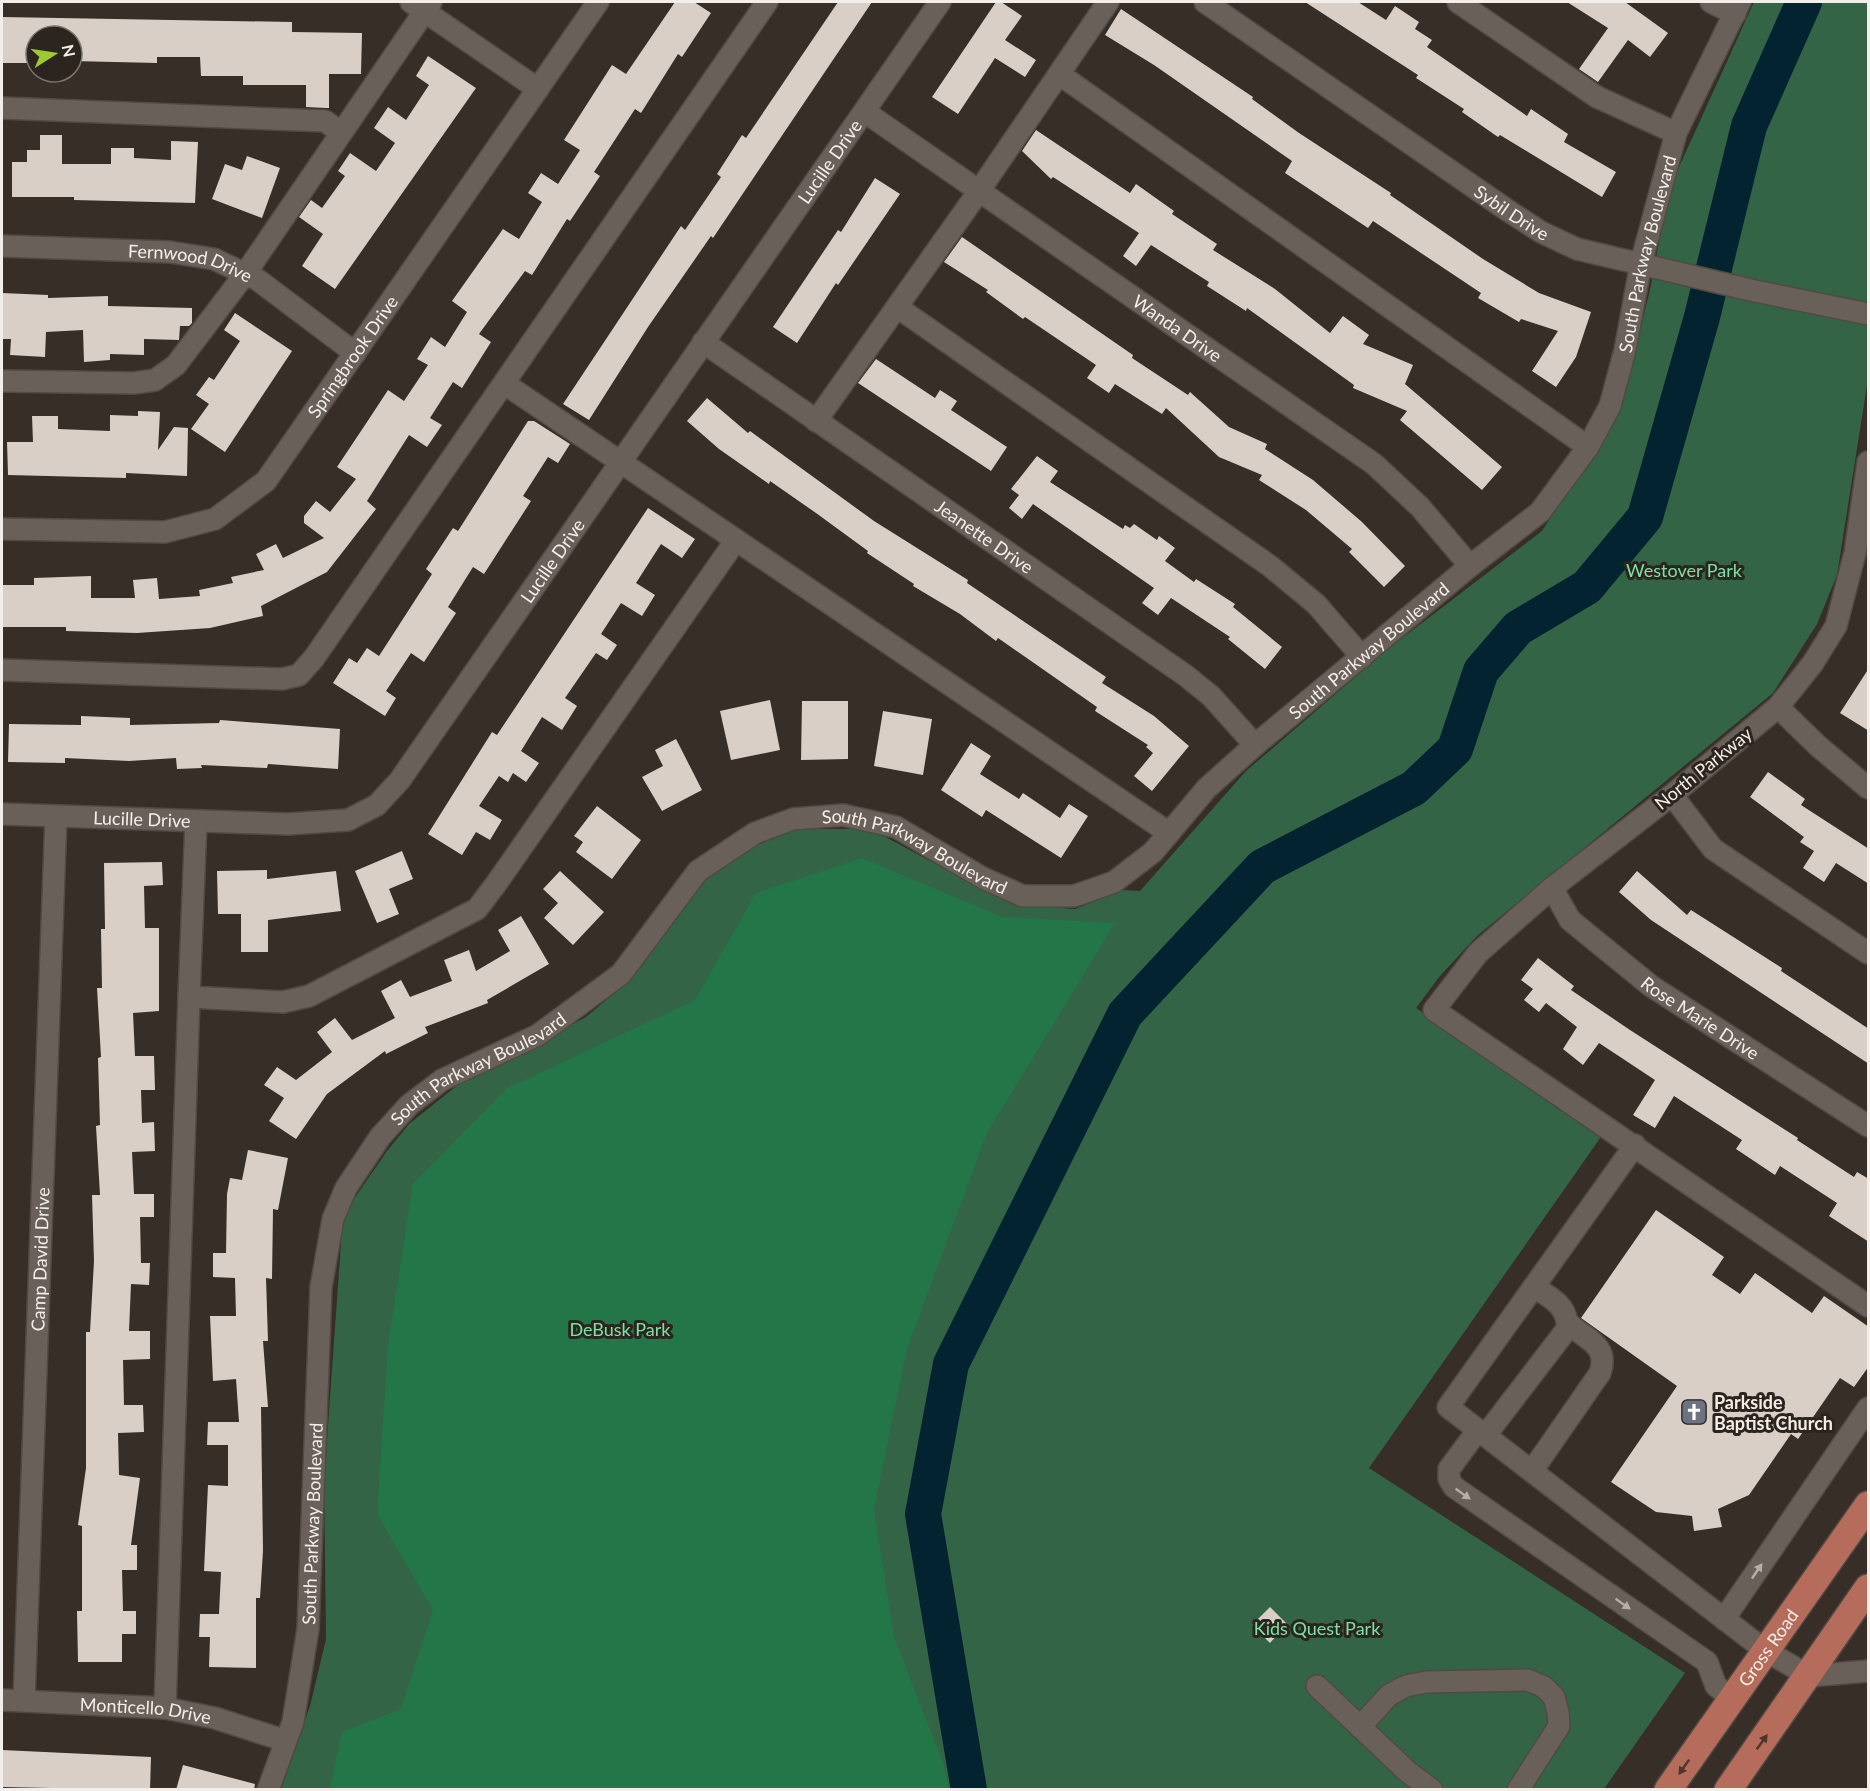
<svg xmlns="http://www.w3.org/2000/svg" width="1870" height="1791" font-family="Lato,sans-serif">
<rect width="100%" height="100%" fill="#362e27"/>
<path fill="#336445" d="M1754 2H1868V379L1837 575 1817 624 1773 693 1477 936 1440 976 1416 1008 1603 1134 1369 1468 1685 1673 1604 1789 281 1790 310 1706 326 1639 324 1482 343 1215 387 1151 409 1124 459 1084 586 1017 618 990 702 882 737 853 797 829H871L991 894 1036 906 1075 909 1123 890 1140 891 1246 771 1388 649 1542 531 1620 411 1650 290 1669 189Z"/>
<path fill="#237648" d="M862 858 1002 917 1115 923 987 1133 907 1349 874 1509 894 1637 943 1763 949 1789H330L342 1732 401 1709 433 1610 377 1514 388 1345 413 1184 506 1089 695 1000 756 893Z"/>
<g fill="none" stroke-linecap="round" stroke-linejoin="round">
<path stroke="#042330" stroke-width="36" d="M969 1790 923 1514 951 1364 1125 1014 1262 867 1414 788 1455 749 1481 671 1518 628 1587 587 1645 517 1702 317 1749 126 1804 2"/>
</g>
<path fill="#d9cfc6" d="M675 2H694L711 13 682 57 678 54 641 113 635 109 594 172 600 176 570 221 567 219 532 275 525 271 479 334 491 342 462 388 453 382 430 418 442 425 427 447 409 435 367 501 376 509 327 572 261 606 263 616 210 628 137 633 66 631V627H2V585H34V578L91 576V598H135L133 580 157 578 159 599 200 596 199 590 233 583 231 577 264 570 256 554 276 544 283 558 324 538 304 523V516L316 501 330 512 356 479 337 467 369 419 388 390 404 401 428 365 417 359 431 337 445 347 467 312 452 301 503 229 519 239 542 202 528 193 541 173 558 184 580 150 564 140 612 65 626 74Z
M838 2H872L713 238 711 236 648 327 589 420 563 404 681 226 685 230 721 177 717 174 742 135 746 138Z
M996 2H1001L1022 16 1005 40 1036 60 1025 77 995 58 958 114 932 97Z
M1305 2H1358L1386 20 1395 6 1419 22 1415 29 1432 40 1427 47 1527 116 1531 109 1568 134 1564 142 1616 172 1602 197 1500 135 1498 137 1462 112 1464 109 1416 78 1418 75Z
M1567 2H1625L1668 33 1650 57 1628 40 1598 82 1579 69 1608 28Z
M1121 9 1253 97 1252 99 1299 133 1391 193 1390 195 1483 259 1539 293 1591 312 1576 357 1556 387 1532 371 1558 331 1521 319 1519 322 1478 298 1481 293 1373 221 1368 228 1285 173 1292 161 1154 65 1105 35Z
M2 17 292 22V32L362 33 361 74H329V108H326L306 107V85H243V76H201L200 57H157V63L72 61V36H36V63H2Z
M428 56 476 88 335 289 302 266 323 234 299 217 311 200 322 208 345 176 338 171 350 153 376 171 395 143 374 128 388 107 406 120 429 85 416 76Z
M1036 130 1130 193 1136 184 1174 211 1172 214 1217 244 1213 250 1275 289 1330 333 1343 316 1369 335 1363 344 1413 365 1405 384 1502 467 1482 490 1400 420 1407 411 1353 388 1354 385 1247 308 1246 311 1207 286 1209 282 1151 245 1136 266 1123 256 1139 233 1053 177 1051 179 1022 151Z
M40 135H62V164H111V148H134V158L171 160V141L198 142 195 203 74 200V197H12V162H27V150H40Z
M247 156 280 168 262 218 212 199 225 164 242 170Z
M875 178 900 194 838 285 836 283 797 343 773 327 838 230 841 232Z
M962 237 1133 355 1132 358 1188 395 1190 392 1229 427 1267 444 1265 449 1313 480 1362 522 1405 566 1384 587 1349 552 1352 549 1306 510 1259 480 1262 475 1219 457 1166 408 1162 414 1115 384 1109 393 1087 378 1096 365 1025 317 1023 319 986 292 988 290 944 262Z
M2 293 48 295V298L108 296V306L192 308V323L189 326H180L179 340 144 339V355L110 354V360L84 362 83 330 46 332 45 357 10 355 11 339H2Z
M235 313 292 351 225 452 191 429 209 404 196 395 209 377 214 380 240 341 224 330Z
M876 359 935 398 940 390 957 401 951 410 1007 447 991 471 858 383Z
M707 398 748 433 750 431 874 521 968 580 967 583 1106 677 1102 683 1154 716 1189 746 1152 791 1134 776 1153 753 1146 747 1148 745 1095 711 1097 707 998 638 996 641 960 614 913 586 914 584 867 553 868 551 816 513 770 481 769 484 719 449 687 421Z
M138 411 160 412 158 450 174 427 188 428 187 476 126 473V478L8 475 7 442H33L32 416H58V429L110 431V415L138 416Z
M528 421H534L570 444 558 463 548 457 523 496 531 501 484 574 473 567 448 607 456 613 424 662 411 653 386 691 396 698 385 716 333 683 349 658 357 663 367 648 379 656 432 574 426 569 453 528 458 531Z
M1037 456 1058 471 1050 482 1123 529 1125 525 1130 528 1134 524 1157 540 1159 536 1175 548 1165 561 1194 582 1196 579 1235 604 1233 607 1282 647 1265 669 1228 639 1230 637 1171 598 1158 615 1142 603 1154 588 1033 504 1022 519 1009 508 1019 495 1011 489Z
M648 508 695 539 682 558 661 544 636 583 655 595 642 616 621 603 601 634 617 645 607 660 596 653 565 698 577 706 562 730 542 717 521 751 539 763 526 782 513 773 508 782 499 776 479 806 502 820 490 840 476 832 462 855 428 834 492 732 497 735Z
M1869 668V731L1840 713Z
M770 700 780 750 731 760 720 711Z
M802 701H848V759L801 760Z
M883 711 932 719 923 775 874 766Z
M81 716 130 718V725L219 723 220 720 340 729 338 769 268 764 267 768 201 765 202 768 177 769 176 758 129 761 65 758V763L8 762 9 724 81 725Z
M676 739 702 790 662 811 642 777 663 766 655 750Z
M971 743 991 756 980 774 1019 799 1023 793 1060 818 1069 804 1088 816 1061 858 986 810 982 817 941 790Z
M1768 772 1805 799 1801 805 1869 849V884L1836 863 1824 882 1803 868 1814 851 1800 842 1804 837 1750 797Z
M597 806 641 840 612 879 576 852 583 842 574 836Z
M402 851 413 879 389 889 399 914 377 923 355 871Z
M162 862 163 885 144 886 145 928H159V1011L133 1013 135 1056H154L155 1090H141L142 1123 154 1122 155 1151 132 1152 134 1194H154V1217H140L141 1263H150L149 1285 131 1284 129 1331H150V1359L123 1360 124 1405H143L144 1432 118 1433 119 1475 140 1478 131 1545H137V1570H122L123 1611H136V1634H122V1662H78L77 1611H82V1526L78 1525 86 1468V1332H90L94 1261 92 1195H100L96 1126 100 1125 98 1058 101 1057 97 988H102L101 929H105L104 863Z
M267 870V879L336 871 341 911 268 920V952H241V914H218L217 871Z
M560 871 604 912 573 945 544 918 558 903 543 889Z
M1637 871 1687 915 1691 910 1782 968 1781 971 1869 1029V1064L1651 920 1619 892Z
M521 916 549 964 487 1000 488 1003 425 1027 428 1033 386 1054 385 1051 327 1094 296 1139 269 1121 284 1098 264 1085 277 1067 296 1080 332 1052 317 1032 335 1018 352 1040 395 1018 381 991 401 980 410 997 452 981 444 960 469 950 476 971 510 951 498 930Z
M1538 958 1574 986 1571 990 1630 1030 1798 1138 1797 1140 1854 1177 1857 1172 1869 1179V1242L1829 1216 1837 1203 1780 1166 1775 1175 1736 1149 1742 1140 1674 1096 1655 1128 1633 1115 1655 1080 1599 1043 1583 1065 1563 1049 1577 1027 1546 1003 1539 1012 1524 1000 1533 989 1521 980Z
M248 1150 288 1158 278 1210 273 1209 272 1279 266 1278 268 1341H263L268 1407H261L263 1551 260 1598H256V1668L209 1667 210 1637H199L200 1614H219L221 1572 204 1571 208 1485 228 1486V1445H207L208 1422H239L236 1379 213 1381 210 1316H236L235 1278 213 1277V1253H226L227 1194 230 1178 242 1180Z
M1656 1210 1724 1257 1712 1275 1740 1294 1755 1273 1812 1313 1824 1296 1869 1327V1366L1854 1387 1840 1378 1798 1439 1791 1434 1749 1495 1718 1509 1722 1527 1694 1531 1692 1516 1656 1512 1611 1482 1677 1386 1581 1318Z
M1270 1607 1287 1624 1270 1643 1252 1625Z
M2 1750 151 1757 150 1790 2 1787Z
M183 1765 255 1784 254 1790H176Z"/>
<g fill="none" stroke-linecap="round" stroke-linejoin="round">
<g stroke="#504a44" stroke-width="24">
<g id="minor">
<path d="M411 2 538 89"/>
<path id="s1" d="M1205 2 1510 212 1541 232 1577 249 1755 291 1868 314"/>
<path d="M1458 2 1597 97 1676 133"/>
<path d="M1711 2 1735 14"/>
<path d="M1059 74 1588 447"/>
<path d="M2 108 325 121 341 133"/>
<path id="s2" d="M865 112 1374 464 1420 507 1470 566"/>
<path id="s3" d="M2 246 170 252 214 259 258 280 355 353"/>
<path d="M897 307 1270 566 1316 604 1362 657"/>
<path id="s4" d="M703 342 1185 675 1211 696 1255 745"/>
<path d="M2 381 134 383 155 380 176 365 245 274 431 2"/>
<path d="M816 421 979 191 1108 2"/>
<path d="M1868 462 1855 553 1836 626 1813 663 1778 707 1672 795 1552 888 1478 953 1434 1010 1868 1306"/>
<path id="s5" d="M2 529 165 532 215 519 266 481 598 2"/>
<path d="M736 540 1169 833"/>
<path d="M2 670 282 679 299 675 314 658 767 2"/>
<path d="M1778 707 1818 746 1868 788"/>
<path d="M1672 795 1713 849 1868 953"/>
<path id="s6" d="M2 814 288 824 348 820 377 805 400 780 940 2"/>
<path d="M196 821 189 997 283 1002 309 996 477 909 496 884 736 540 505 384"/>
<path id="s7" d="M1552 888 1570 920 1651 986 1868 1126"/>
<path d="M1635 1145 1448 1407 1766 1651 1809 1676 1868 1671"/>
<path d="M1478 1430 1449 1469V1479L1454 1487 1707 1662 1716 1686 1732 1698"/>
<path d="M1485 1436 1570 1325"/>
<path d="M1532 1471 1600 1373C1610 1344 1584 1339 1567 1322 1564 1303 1549 1297 1534 1287"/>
<path d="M1724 1619 1868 1408"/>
<path d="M1317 1686 1408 1772 1432 1790"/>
<path id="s8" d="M2 1700 165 1708 215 1718 286 1741"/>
<path id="s9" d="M24 1701 56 816"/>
<path d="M165 1708 189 997"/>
<path d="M1360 1727 1389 1695 1406 1686 1426 1682 1528 1680 1544 1687 1554 1697 1558 1712 1559 1726 1518 1790"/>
<path id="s10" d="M268 1790 293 1722 308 1629 321 1287 333 1219 346 1188 380 1137 409 1105 442 1080 538 1035 621 974 698 871 755 833 793 819 843 815 896 827 983 878 1023 896H1074L1114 882 1153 852 1207 788 1255 745 1470 566 1540 512 1588 447 1610 406 1625 350 1641 263 1676 133 1740 2"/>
</g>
</g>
<g stroke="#504a44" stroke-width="30">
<g id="major">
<path id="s11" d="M1668 1790 1868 1505"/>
<path d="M1728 1790 1868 1588"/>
</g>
</g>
<use href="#minor" stroke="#696159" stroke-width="21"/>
<use href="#major" stroke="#b56c5b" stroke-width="27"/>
</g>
<defs><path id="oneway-solid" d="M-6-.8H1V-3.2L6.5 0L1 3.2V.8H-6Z" transform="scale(1.5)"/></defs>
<g fill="#b5afa8">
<use href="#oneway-solid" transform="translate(1463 1494) rotate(35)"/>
<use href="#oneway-solid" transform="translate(1757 1571) rotate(-56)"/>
<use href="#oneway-solid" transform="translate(1623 1604) rotate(35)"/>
</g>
<g fill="#4e362d">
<use href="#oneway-solid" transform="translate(1762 1742) rotate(-54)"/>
<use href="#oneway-solid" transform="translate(1684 1767) rotate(125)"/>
</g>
<defs>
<g id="church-square" transform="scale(1.35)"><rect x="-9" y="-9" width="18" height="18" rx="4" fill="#6b7280" stroke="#2c241e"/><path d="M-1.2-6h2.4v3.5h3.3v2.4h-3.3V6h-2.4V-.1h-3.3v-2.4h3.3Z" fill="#fff"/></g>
</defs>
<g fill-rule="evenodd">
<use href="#church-square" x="1694" y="1412"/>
</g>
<g text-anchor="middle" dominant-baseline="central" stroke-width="6" stroke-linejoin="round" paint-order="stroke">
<g font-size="18" fill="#f3eee9" stroke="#2c241e">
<text stroke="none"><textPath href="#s6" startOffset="1166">Lucille Drive</textPath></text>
<text stroke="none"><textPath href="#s1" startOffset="372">Sybil Drive</textPath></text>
<text stroke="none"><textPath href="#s10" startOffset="2396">South Parkway Boulevard</textPath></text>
<text stroke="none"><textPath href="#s3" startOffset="190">Fernwood Drive</textPath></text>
<text stroke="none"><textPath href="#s2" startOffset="380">Wanda Drive</textPath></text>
<text stroke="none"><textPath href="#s5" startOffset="430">Springbrook Drive</textPath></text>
<text stroke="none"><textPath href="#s4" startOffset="342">Jeanette Drive</textPath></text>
<text stroke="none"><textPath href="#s6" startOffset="680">Lucille Drive</textPath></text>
<text stroke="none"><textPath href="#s10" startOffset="1892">South Parkway Boulevard</textPath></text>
<text transform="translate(1703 768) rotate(-39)">North Parkway</text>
<text stroke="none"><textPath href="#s6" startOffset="140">Lucille Drive</textPath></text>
<text stroke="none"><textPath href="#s10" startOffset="1334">South Parkway Boulevard</textPath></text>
<text stroke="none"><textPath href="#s7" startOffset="200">Rose Marie Drive</textPath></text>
<text stroke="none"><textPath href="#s10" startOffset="794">South Parkway Boulevard</textPath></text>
<text stroke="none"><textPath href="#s9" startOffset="442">Camp David Drive</textPath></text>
<text stroke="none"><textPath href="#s10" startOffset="272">South Parkway Boulevard</textPath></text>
<text stroke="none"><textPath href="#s11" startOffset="174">Gross Road</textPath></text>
<text stroke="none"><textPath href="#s8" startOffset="144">Monticello Drive</textPath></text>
</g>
<g font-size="18" fill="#79e4a2" stroke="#2c241e">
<text x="1684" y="570">Westover Park</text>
<text x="620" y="1329">DeBusk Park</text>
<text x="1317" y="1628">Kids Quest Park</text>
</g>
<g font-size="18" font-weight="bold" fill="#f3eee9" stroke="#2c241e" text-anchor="start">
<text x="1714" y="1402">Parkside<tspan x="1714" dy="21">Baptist Church</tspan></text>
</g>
</g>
<rect width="1870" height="1791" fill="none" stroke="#f3eee9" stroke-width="6"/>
<g transform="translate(54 54) rotate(78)"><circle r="28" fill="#2c241e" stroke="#7c756f" stroke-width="1.5"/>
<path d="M0-4.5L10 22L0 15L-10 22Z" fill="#9dca30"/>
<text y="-9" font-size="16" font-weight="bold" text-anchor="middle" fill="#f3eee9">N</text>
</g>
</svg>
